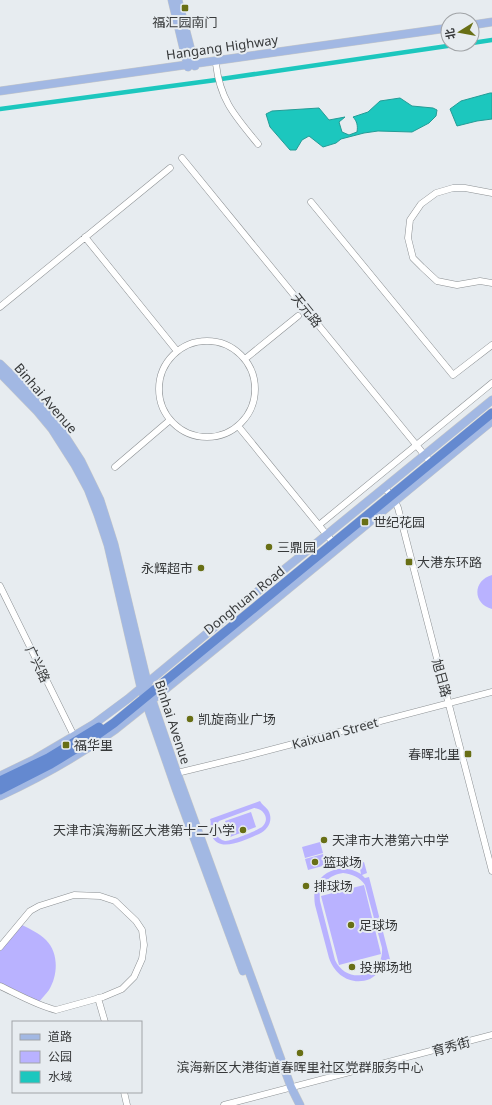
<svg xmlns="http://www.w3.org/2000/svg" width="492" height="1105" font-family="'Noto Sans','Noto Sans SC',sans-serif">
<rect width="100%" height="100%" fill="#e7ecf0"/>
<path fill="#b9b2ff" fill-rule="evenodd" d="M492 575V609C472 604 473 580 492 575Z
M260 801C262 805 265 806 268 810 274 820 268 830 259 834 246 839 218 855 211 834 209 829 212 824 210 819ZM254 808C265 809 270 820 262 827 256 831 231 841 225 841 221 840 217 837 216 833 214 828 216 825 219 821Z
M251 812 256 827 230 837 225 821Z
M320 842 323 853 305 858 302 847Z
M323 854 326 865 308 870 305 859Z
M364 862 367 873 362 875 365 878 369 877 392 967C388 968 383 968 380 971 376 974 374 977 370 979 352 986 335 976 329 958L315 905C314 899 314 892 316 886 323 868 346 864 361 874L359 864ZM343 873C352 874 360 877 365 885L382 948C384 977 347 986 335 960L320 901C318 886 328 875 343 873Z
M364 885 381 954 339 965 321 896Z
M22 925C30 929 39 933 46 940 59 953 58 975 49 990 46 994 42 998 39 1002L16 990 0 984V951Z"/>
<path fill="#1cc7be" stroke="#249c96" d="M490 93H492V119L477 121 457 126 450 109 461 101Z
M400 98 412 106 433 108 437 110 436 116 429 123 412 132 378 131 364 133 341 139 336 143 323 147 309 136 302 140 296 150H290L270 127 266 114 272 111 319 108 329 120 345 117 339 122 342 132 349 135 357 132C358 126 357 121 353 117L368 112 380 101Z"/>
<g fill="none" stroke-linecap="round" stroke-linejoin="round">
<path stroke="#1cc7be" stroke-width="4.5" d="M472 43 492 40
M221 79 461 44
M0 109 216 80"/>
<g stroke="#8c9093" stroke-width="7">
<path id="minor" d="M216 64C220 100 235 116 258 144
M182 158 431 463
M492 193 465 188H453L436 193 421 204 410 220 408 238 413 258 422 267 437 281 457 285 480 281 492 283
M311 202 453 375 492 345
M85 237 177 351
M0 307 170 168
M159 389a48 48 0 1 1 96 0a48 48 0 1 1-96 0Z
M245 359 298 316
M238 426 335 545
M115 467 170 420
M385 488 395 501 398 508 492 871
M319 525 492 383
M0 586 76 740
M177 773 243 757 492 692
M0 947 30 911 39 906 74 895 100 896 115 901 136 921 142 930 144 945 142 959 134 977 122 989 103 997 56 1010C38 1006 17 994 0 986
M98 998 105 1022
M124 1092 127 1105
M224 1105 492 1035"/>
</g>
<g stroke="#c7c8c8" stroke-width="9">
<path id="major" d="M172 0 188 67
M178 0 195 66
M472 25 492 22
M0 91 448 28
M0 364 30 393 61 430 81 461 100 500 114 544 150 694 177 773 291 1087 300 1105
M0 373 37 411 52 429 75 465 88 489 98 515 108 545 141 688 176 789 243 971
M0 776 35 759 74 736 94 724 129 698 281 572 492 400
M0 796C41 777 80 755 116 729 242 628 367 524 492 421"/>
</g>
<g stroke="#c7c8c8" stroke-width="10">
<path id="highway" d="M0 781 48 758 99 727
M0 790 51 764 87 742 114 723 492 413"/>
</g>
<use href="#minor" stroke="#fff" stroke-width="6"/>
<use href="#major" stroke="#a2b8e3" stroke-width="8"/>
<use href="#highway" stroke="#6489d0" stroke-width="9"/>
</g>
<g fill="#686f15" stroke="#e7ecf0" stroke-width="1.5">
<rect x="181" y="4" width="8" height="8" rx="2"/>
<rect x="361" y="518" width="8" height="8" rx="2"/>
<circle cx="269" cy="547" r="4"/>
<rect x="405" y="558" width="8" height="8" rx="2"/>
<circle cx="201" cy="568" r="4"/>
<circle cx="190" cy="719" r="4"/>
<rect x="62" y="741" width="8" height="8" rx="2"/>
<rect x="464" y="750" width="8" height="8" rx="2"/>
<circle cx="243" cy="830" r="4"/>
<circle cx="324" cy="840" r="4"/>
<circle cx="315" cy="862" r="4"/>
<circle cx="306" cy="886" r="4"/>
<circle cx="351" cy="925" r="4"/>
<circle cx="352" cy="967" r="4"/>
<circle cx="300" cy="1053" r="4"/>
</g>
<g text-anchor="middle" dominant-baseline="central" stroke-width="4" stroke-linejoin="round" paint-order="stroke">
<g font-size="13" fill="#37393a" stroke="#e7ecf0" text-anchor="start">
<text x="185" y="22" text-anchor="middle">福汇园南门</text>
<text x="373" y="522">世纪花园</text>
<text x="277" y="547">三鼎园</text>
<text x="417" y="562">大港东环路</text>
<text x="193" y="568" text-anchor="end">永辉超市</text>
<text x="198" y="719">凯旋商业广场</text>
<text x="74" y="745">福华里</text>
<text x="460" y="754" text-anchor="end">春晖北里</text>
<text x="235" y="830" text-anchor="end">天津市滨海新区大港第十二小学</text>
<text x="332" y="840">天津市大港第六中学</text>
<text x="323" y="862">篮球场</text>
<text x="314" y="886">排球场</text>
<text x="359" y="925">足球场</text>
<text x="360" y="967">投掷场地</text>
<text x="300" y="1067" text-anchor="middle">滨海新区大港街道春晖里社区党群服务中心</text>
</g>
<g font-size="13" fill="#37393a" stroke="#e7ecf0">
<text transform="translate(222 47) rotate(-8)">Hangang Highway</text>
<text transform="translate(307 310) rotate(51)">天元路</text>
<text transform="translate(46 398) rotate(49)">Binhai Avenue</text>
<text transform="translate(244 600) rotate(-39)">Donghuan Road</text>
<text transform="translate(38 664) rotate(64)">广兴路</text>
<text transform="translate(442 678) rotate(75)">旭日路</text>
<text transform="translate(173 722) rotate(72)">Binhai Avenue</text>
<text transform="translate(335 733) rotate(-15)">Kaixuan Street</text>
<text transform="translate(451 1046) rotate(-15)">育秀街</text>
</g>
</g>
<rect x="12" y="1021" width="130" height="72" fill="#e7ecf0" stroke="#a1a4a7"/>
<rect x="20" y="1034" width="20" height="6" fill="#a2b8e3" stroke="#a1a4a7"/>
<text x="48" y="1041" font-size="12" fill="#37393a">道路</text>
<rect x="20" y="1051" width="20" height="12" fill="#b9b2ff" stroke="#a1a4a7"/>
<text x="48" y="1061" font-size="12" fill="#37393a">公园</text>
<rect x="20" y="1071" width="20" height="12" fill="#1cc7be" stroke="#a1a4a7"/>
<text x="48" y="1081" font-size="12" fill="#37393a">水域</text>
<g transform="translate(460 32) rotate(259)"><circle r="19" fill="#e7ecf0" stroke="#a1a4a7"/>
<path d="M0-3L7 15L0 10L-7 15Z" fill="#686f15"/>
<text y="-6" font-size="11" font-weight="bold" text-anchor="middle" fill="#37393a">北</text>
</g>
</svg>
